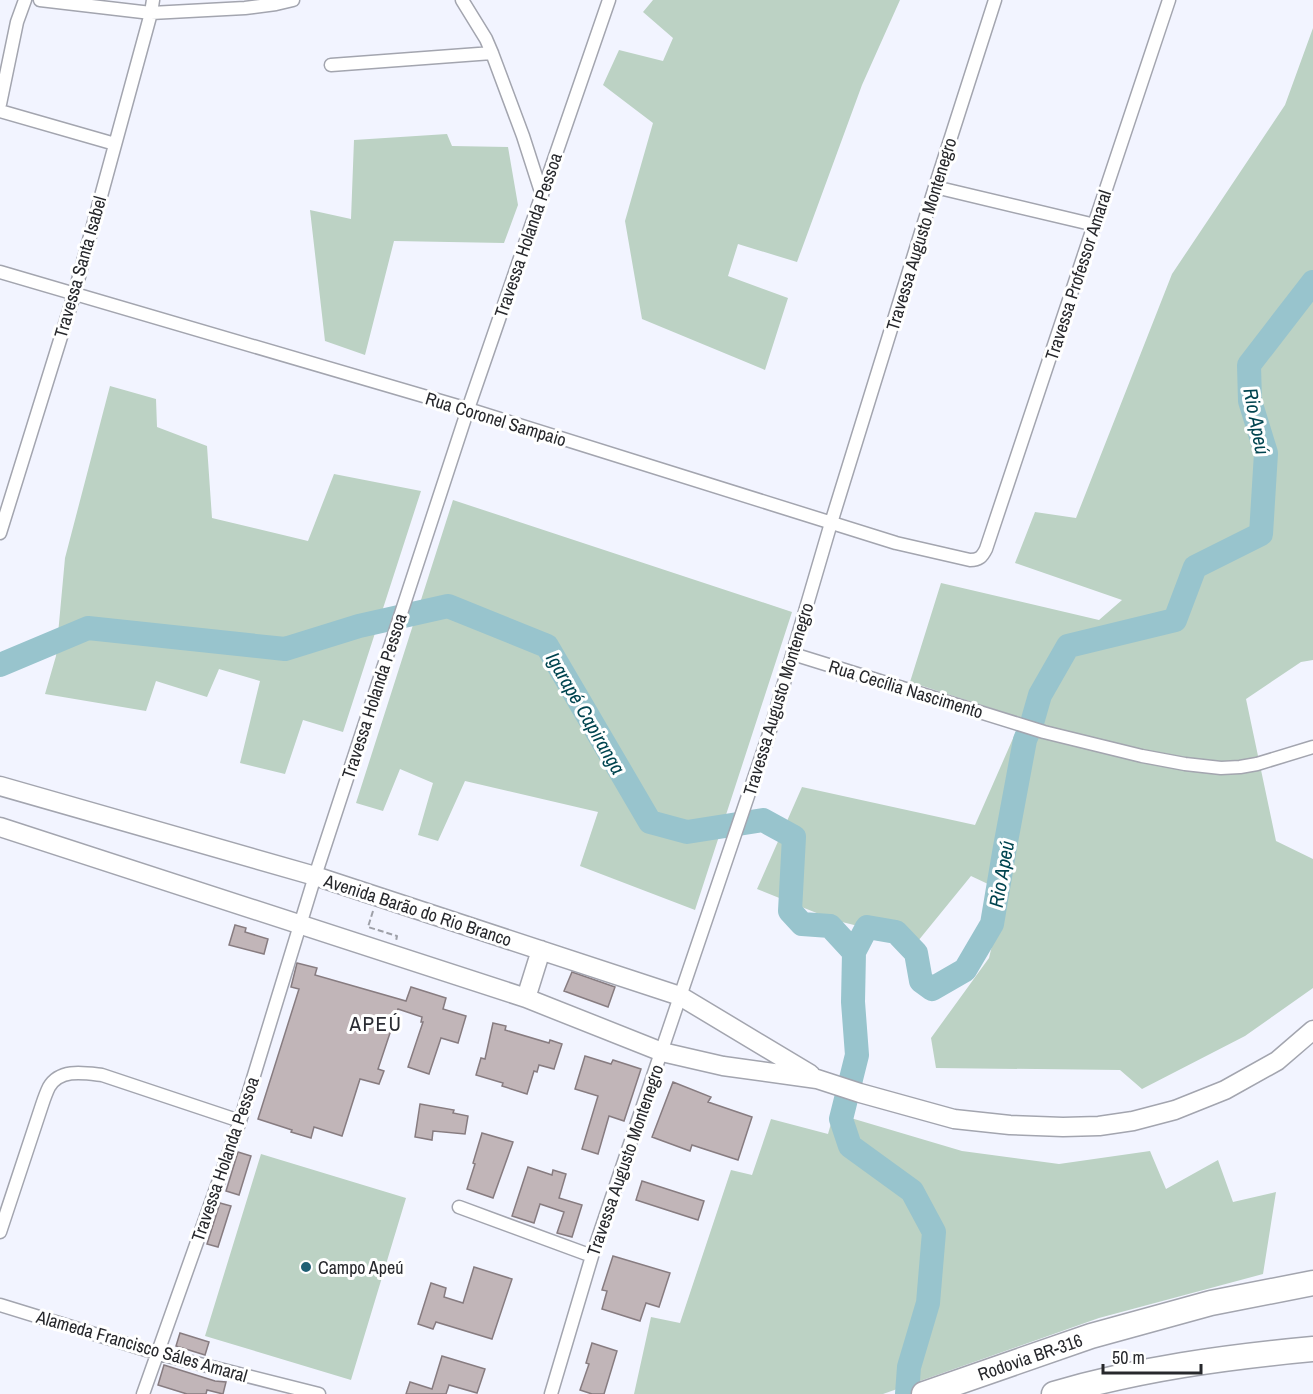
<svg xmlns="http://www.w3.org/2000/svg" width="1313" height="1394" font-family="'Archivo Narrow',sans-serif">
<rect width="100%" height="100%" fill="#f2f4ff"/>
<path fill="#bcd2c4" d="M653 0H900L862 85 797 262 738 244 728 276 788 298 765 370 642 319 625 221 653 123 603 85 619 50 663 61 673 38 643 12Z
M1313 28V660L1301 662 1246 699 1276 841 1313 859V988L1245 1036 1142 1089 1120 1070 936 1068 931 1038 989 958 1005 892 971 876 918 941 834 920 757 889 802 787 975 825 1022 718 910 682 941 583 1099 620 1122 600 1015 563 1035 512 1076 518 1172 274 1285 105Z
M447 134 452 146 508 147 518 205 504 243 394 241 365 355 325 341 310 210 351 219 354 140Z
M110 386 156 399 157 427 207 446 212 518 308 541 334 474 421 491 343 732 303 720 285 774 240 763 260 681 219 669 207 697 156 681 146 711 45 694 56 656 65 558Z
M453 500 792 612 695 910 580 866 598 812 465 781 438 841 418 835 433 783 400 769 383 811 356 803Z
M834 1113 962 1151 1059 1164 1150 1151 1166 1189 1218 1160 1233 1202 1276 1192 1263 1274 1099 1318 883 1394H634L651 1317 680 1323 731 1170 752 1175 771 1119 828 1134Z
M261 1154 406 1198 351 1380 205 1336Z"/>
<g fill="none" stroke-linecap="round" stroke-linejoin="round">
<path stroke="#98c4cd" stroke-width="24" d="M0 665 88 628 285 649 359 626 448 606 547 646 650 822 687 832 763 820 794 837 790 911 802 924 830 926 854 952
M907 1394 909 1367 928 1303 934 1232 912 1191 850 1146 841 1119 857 1055 853 1002 854 952 867 927 896 932 916 953 921 981 932 989 965 970 992 924 1005 847 1025 740 1032 723 1040 695 1068 646 1175 620 1195 567 1261 534 1266 453 1250 401 1249 365 1313 282"/>
</g>
<path fill="#c1b5b8" stroke="#877c80" stroke-width="1.5" d="M235 925 246 928 245 932 268 939 264 954 229 945Z
M297 963 317 968 315 975 406 1001 411 987 446 998 443 1009 466 1016 458 1043 441 1038 429 1074 408 1067 423 1022H421L422 1017 398 1009 378 1069 384 1071 379 1084 360 1079 342 1136 314 1127 311 1138 291 1132 292 1130 258 1119 299 989 291 987Z
M572 972 615 987 608 1007 564 991Z
M493 1023 506 1026 505 1030 549 1043 550 1040 562 1044 554 1069 539 1065 537 1072 534 1071 527 1094 502 1086 503 1083 476 1075 481 1058 485 1059Z
M585 1056 611 1064 613 1060 641 1069 624 1121 609 1116 598 1154 582 1149 598 1096 575 1089Z
M673 1082 711 1097 708 1102 752 1117 738 1160 692 1145 690 1151 652 1137Z
M420 1104 454 1110 453 1113 468 1116 465 1134 433 1131 432 1140 415 1137Z
M482 1133 513 1142 493 1198 467 1189 475 1164 473 1163Z
M238 1152 251 1156 239 1195 226 1191Z
M528 1167 552 1175 553 1170 566 1174 559 1198 582 1205 572 1237 557 1233 564 1212 540 1204 534 1223 512 1216Z
M642 1181 704 1201 698 1220 636 1200Z
M220 1203 231 1206 218 1247 207 1244Z
M613 1256 670 1273 659 1307 646 1303 640 1321 602 1309 607 1291 602 1290Z
M474 1267 512 1279 492 1339 436 1322 433 1329 418 1324 431 1283 446 1288 444 1297 463 1303Z
M180 1333 209 1342 205 1355 176 1346Z
M592 1343 617 1351 604 1394H592L580 1390 589 1364 586 1363Z
M442 1356 485 1369 477 1393 449 1385 446 1394H406L410 1382 432 1389Z
M164 1365 215 1381 226 1382 223 1394 207 1390 206 1394H187L158 1385Z"/>
<g fill="none" stroke-linecap="round" stroke-linejoin="round">
<g stroke="#a3a5af" stroke-width="15">
<path id="street" d="M40 0 151 13 245 8 276 4 293 0
M462 0 486 39 492 53 523 136 542 195
M331 65 492 53
M0 104 17 22 25 0
M0 111 115 144
M935 187 1095 225
M0 272 468 409 896 543 970 560C979 560 982 557 986 549L1169 0
M0 533 74 295 151 13 153 0
M793 654 1044 732 1142 756 1185 764 1221 768 1240 767 1257 764 1313 747
M459 1207 592 1256
M0 1232 42 1105C44 1099 46 1093 49 1087 60 1068 85 1073 102 1075L240 1121
M0 1305 156 1353 319 1394
M143 1394 240 1121 315 876 409 589 468 409 609 0
M551 1394 592 1256 769 734 831 523 935 187 995 0"/>
</g>
<g stroke="#a3a5af" stroke-width="21">
<path id="secondary" d="M0 786 315 876 680 996 810 1074
M0 827 526 998 662 1052 723 1066 817 1079 860 1093 954 1119 1010 1125 1063 1127 1099 1126 1133 1121 1175 1110 1225 1090 1277 1061 1313 1030
M526 998 541 950"/>
</g>
<g stroke="#a3a5af" stroke-width="27">
<path id="highway" d="M924 1394 1091 1336 1211 1303 1313 1283
M1054 1394C1138 1369 1226 1357 1313 1349"/>
</g>
<path stroke="#9ea0a8" stroke-width="2" stroke-dasharray="6 3" stroke-linecap="butt" d="M373 911 368 927 397 936 396 941"/>
<use href="#street" stroke="#fff" stroke-width="12"/>
<use href="#secondary" stroke="#fff" stroke-width="18"/>
<use href="#highway" stroke="#fff" stroke-width="24"/>
</g>
<circle fill="#1e5f74" stroke="#fff" stroke-width="2" cx="306" cy="1267" r="6"/>
<g text-anchor="middle" dominant-baseline="central" stroke-width="6" stroke-linejoin="round" paint-order="stroke">
<g font-size="18" fill="#27282c" stroke="#fff">
<text transform="translate(921 234) rotate(-73)">Travessa Augusto Montenegro</text>
<text transform="translate(528 235) rotate(-71)">Travessa Holanda Pessoa</text>
<text transform="translate(80 267) rotate(-74)">Travessa Santa Isabel</text>
<text transform="translate(1078 275) rotate(-72)">Travessa Professor Amaral</text>
<text transform="translate(496 419) rotate(17)">Rua Coronel Sampaio</text>
<text transform="translate(906 689) rotate(17)">Rua Cecília Nascimento</text>
<text transform="translate(374 696) rotate(-72)">Travessa Holanda Pessoa</text>
<text transform="translate(778 699) rotate(-73)">Travessa Augusto Montenegro</text>
<text transform="translate(418 910) rotate(18)">Avenida Barão do Rio Branco</text>
<text transform="translate(225 1159) rotate(-71)">Travessa Holanda Pessoa</text>
<text transform="translate(625 1160) rotate(-71)">Travessa Augusto Montenegro</text>
<text transform="translate(142 1346) rotate(16)">Alameda Francisco Sáles Amaral</text>
<text transform="translate(1030 1357) rotate(-19)">Rodovia BR-316</text>
</g>
<g font-size="18" fill="#27282c" stroke="#fff" text-anchor="start">
<text x="318" y="1267">Campo Apeú</text>
</g>
<g font-size="20" font-style="italic" fill="#00444f" stroke="#fff">
<text transform="translate(1257 421) rotate(79)">Rio Apeú</text>
<text transform="translate(586 713) rotate(60)">Igarapé Capiranga</text>
<text transform="translate(1001 874) rotate(-80)">Rio Apeú</text>
</g>
<g font-size="21" letter-spacing="1.5" fill="#2b2d34" stroke="#fff">
<text x="376" y="1023">APEÚ</text>
</g>
</g>
<path d="M1103 1364v9h98v-9" fill="none" stroke="#27282c" stroke-width="3"/>
<text x="1112" y="1364" font-size="18" fill="#27282c" stroke="#ffffff" stroke-width="4.5" paint-order="stroke">50 m</text>
</svg>
